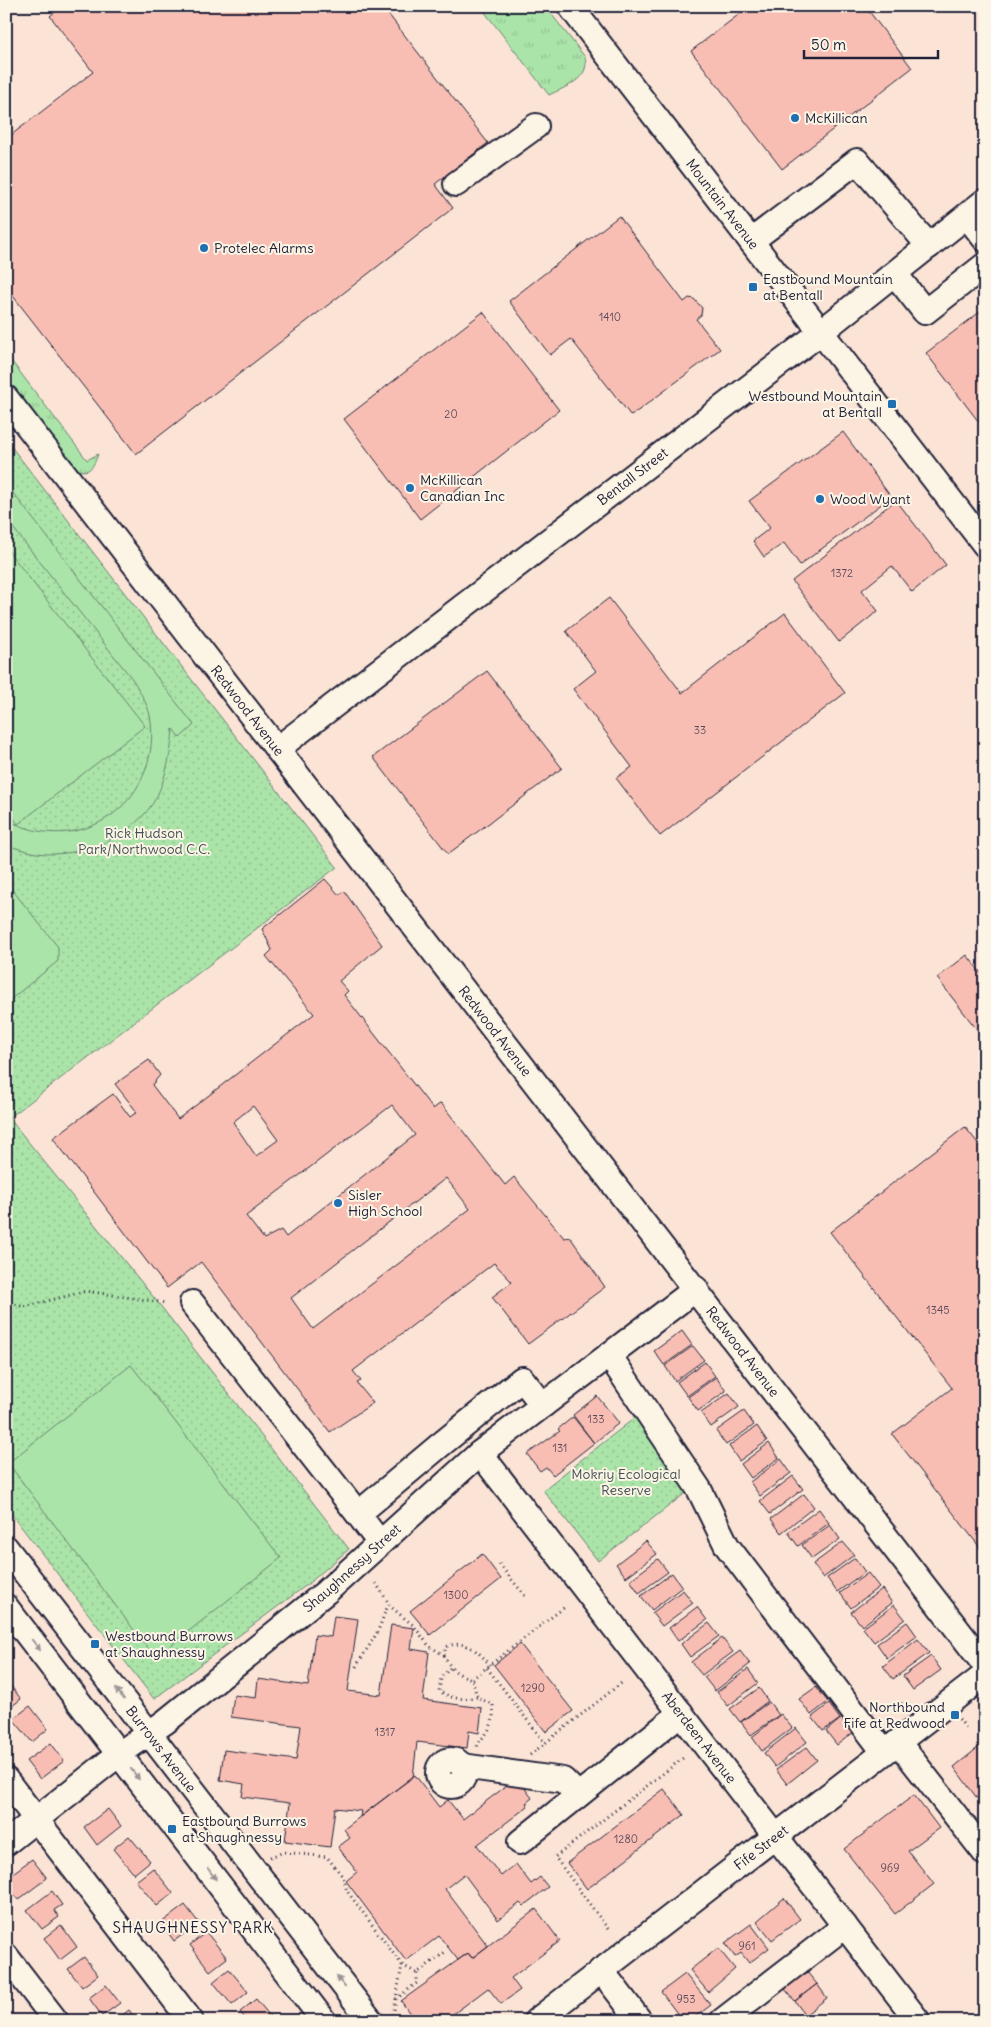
<svg xmlns="http://www.w3.org/2000/svg" width="991" height="2027" font-family="Delius,sans-serif">
<defs>
<pattern id="grass-tufts" width="24" height="20" patternUnits="userSpaceOnUse" patternTransform="scale(1.25)"><rect width="24" height="20" fill="#abe4a8"/><path d="M3 7l-1-3M5 7V3M7 7l1-3M15 17l-1-3M17 17v-4M19 17l1-3" fill="none" stroke="#93c392"/></pattern>
<pattern id="park-dots" width="8" height="8" patternUnits="userSpaceOnUse" patternTransform="scale(1.25)"><rect width="8" height="8" fill="#abe4a8"/><path d="M2 2h.1M6 6h.1" fill="none" stroke="#93c392" stroke-width="1.8" stroke-linecap="round"/></pattern>
</defs>
<rect width="100%" height="100%" fill="#fbe4d6"/>
<filter id="ink" filterUnits="userSpaceOnUse"><feTurbulence type="fractalNoise" baseFrequency=".02" numOctaves="2"/><feDisplacementMap in="SourceGraphic" scale="10" xChannelSelector="R" yChannelSelector="G"/><feConvolveMatrix kernelMatrix="1 2 1 2 8 2 1 2 1" color-interpolation-filters="sRGB"/></filter>
<g filter="url(#ink)">
<path fill="url(#grass-tufts)" stroke="#668372" d="M480 6H545L585 57C591 79 565 87 549 95Z
M6 354 87 460 98 454C94 466 89 476 75 468L6 379Z"/>
<path fill="url(#park-dots)" stroke="#668372" d="M6 440 337 867 9 1118 163 1309 349 1549 308 1584 154 1699 6 1507Z
M637 1416 692 1488 598 1561 543 1490Z"/>
<path fill="#abe4a8" stroke="#668372" d="M6 484 194 725 180 738 173 729C171 752 167 774 157 796 136 837 80 859 36 853 26 851 16 848 6 845V819C79 860 160 804 151 722 150 707 140 692 133 680L6 519Z
M6 548 145 726 18 824 6 808Z
M6 882 58 947V961L6 1003Z
M131 1365 281 1558 155 1658 8 1463Z"/>
<path fill="#f9beb3" stroke="#22223b" fill-rule="evenodd" d="M62 6H382L488 143 435 184 453 208 136 454 6 287V139L93 72 50 16Z
M750 6H865L912 68 782 169 691 51Z
M619 216 684 302 689 298 694 299 702 308 701 315 696 319 720 349 631 416 571 339 550 355 509 301Z
M985 308V430L926 353Z
M483 312 559 410 420 519 344 419Z
M843 432 891 497 800 565 784 543 764 557 753 541 770 528 749 501Z
M896 500 946 565 912 592 892 566 862 590 878 611 839 642 792 581Z
M609 598 682 693 785 613 845 693 660 836 616 778 632 767 573 689 596 671 566 631Z
M487 671 562 768 448 854 373 757Z
M325 879 339 895 344 891 382 945 339 981 348 991 344 995 433 1109 441 1103 505 1185 514 1177 564 1238 570 1237 605 1287 528 1344 492 1297 512 1282 494 1263 353 1371 361 1381 357 1383 373 1403 330 1432 201 1262 167 1288 53 1138 113 1094 130 1117 137 1112 115 1084 149 1060 160 1075 152 1085 178 1119 314 1014 266 956 272 950 262 929ZM392 1105 415 1135 286 1237 281 1230 264 1239 246 1216ZM253 1106 278 1140 256 1156 233 1122ZM446 1178 470 1209 313 1329 291 1298Z
M967 955 985 978V1034L982 1036 937 978Z
M965 1127 985 1152V1554L892 1434 952 1388 830 1232Z
M682 1331 692 1345 664 1365 654 1351Z
M693 1346 704 1360 675 1381 665 1366Z
M705 1362 715 1376 687 1396 677 1382Z
M716 1377 726 1391 698 1411 688 1397Z
M729 1393 739 1407 711 1427 701 1413Z
M597 1396 619 1423 594 1443 573 1415Z
M744 1411 754 1425 726 1445 716 1431Z
M573 1417 594 1443 553 1475 546 1467 540 1471 527 1454 560 1431 558 1429Z
M757 1426 767 1441 739 1461 729 1446Z
M769 1443 779 1458 751 1478 741 1464Z
M781 1459 791 1473 760 1496 750 1482Z
M793 1476 803 1489 770 1514 760 1501Z
M804 1494 814 1507 781 1533 771 1519Z
M819 1509 829 1523 798 1546 788 1532Z
M830 1525 840 1539 812 1559 802 1545Z
M646 1541 657 1554 626 1577 616 1564Z
M843 1542 854 1555 823 1578 813 1564Z
M482 1554 501 1579 430 1635 410 1611Z
M855 1558 865 1572 837 1592 827 1578Z
M658 1559 668 1572 639 1593 630 1580Z
M672 1573 682 1587 652 1610 641 1596Z
M868 1573 879 1587 851 1608 840 1593Z
M882 1589 892 1603 862 1626 851 1612Z
M683 1590 693 1603 662 1626 652 1613Z
M894 1605 905 1619 874 1642 863 1628Z
M697 1607 707 1620 678 1641 669 1628Z
M334 1616 358 1619 348 1691 381 1695 391 1625 414 1628 411 1649 429 1652 423 1700 482 1708 479 1733 469 1731 467 1748 417 1742 413 1777 360 1817 361 1811 335 1808 330 1847 285 1841 290 1803 242 1797 244 1784 220 1780 224 1750 296 1760 301 1726 231 1717 234 1695 256 1698 258 1679 308 1686 315 1635 331 1637Z
M907 1622 917 1636 887 1658 877 1644Z
M709 1623 719 1636 690 1657 681 1644Z
M722 1638 733 1652 702 1675 691 1662Z
M918 1639 929 1653 893 1679 883 1666Z
M520 1644 573 1711 546 1732 494 1665Z
M740 1651 750 1664 715 1691 704 1677Z
M931 1656 941 1670 913 1690 903 1676Z
M748 1669 758 1683 728 1706 717 1692Z
M6 1680 21 1699 6 1711Z
M816 1687 828 1702 811 1715 799 1699Z
M759 1688 768 1701 740 1722 730 1709Z
M769 1702 779 1715 751 1735 741 1722Z
M829 1704 840 1719 823 1731 812 1717Z
M30 1706 48 1729 32 1742 13 1719Z
M781 1714 792 1728 762 1751 752 1737Z
M842 1718 854 1732 837 1745 826 1731Z
M796 1728 807 1742 775 1767 764 1753Z
M985 1742V1809L954 1767Z
M51 1743 64 1761 40 1779 26 1761Z
M807 1747 817 1760 787 1784 776 1770Z
M415 1775 439 1807 448 1800 463 1819 510 1783 513 1787 520 1782 532 1798 526 1803 528 1806 477 1845 501 1876 516 1864 531 1884 540 1877 548 1887 523 1906 520 1903 498 1920 464 1874 445 1889 488 1946 472 1958 468 1953 458 1960 439 1936 406 1961 346 1881 357 1872 338 1847 350 1838 344 1829Z
M664 1789 684 1815 587 1889 567 1863Z
M914 1795 939 1828 908 1851 934 1884 895 1914 844 1849Z
M108 1809 121 1826 97 1845 84 1827Z
M129 1836 150 1861 134 1874 113 1849Z
M32 1859 47 1878 18 1900 6 1885V1878Z
M153 1868 173 1893 157 1906 136 1881Z
M52 1891 62 1905 54 1910 59 1917 42 1929 27 1910Z
M784 1898 800 1919 772 1940 757 1921Z
M185 1905 199 1923 174 1941 161 1923Z
M536 1909 560 1941 511 1978 520 1990 501 2004 488 1988 444 2021H415L401 2001 468 1953 472 1958Z
M751 1924 769 1948 749 1963 741 1953 735 1957 725 1943Z
M61 1925 77 1947 60 1960 44 1938Z
M206 1932 227 1958 210 1971 190 1945Z
M718 1948 735 1969 708 1992 690 1970Z
M84 1957 98 1975 82 1987 68 1969Z
M229 1969 248 1992 232 2005 213 1982Z
M806 1971 817 1984 795 2001 784 1988Z
M685 1974 711 2005 690 2021H683L661 1992Z
M817 1984 827 1998 805 2015 795 2001Z
M106 1985 120 2003 102 2016 89 1998Z
M256 1999 274 2021H247L240 2012Z
M129 2010 137 2021H115Z"/>
<g fill="none" stroke-linecap="round" stroke-linejoin="round">
<g stroke="#22223b" stroke-width="28">
<g id="minor">
<path id="s1" d="M570 6 985 545"/>
<path d="M456 184 536 126"/>
<path d="M967 216 985 239"/>
<path d="M751 241 857 161 929 246"/>
<path d="M895 274 925 312 985 265"/>
<path id="s2" d="M6 398 985 1665"/>
<path id="s3" d="M277 749 821 332 985 201"/>
<path d="M192 1303 358 1514"/>
<path d="M609 1355 699 1489 727 1546 884 1752"/>
<path id="s4" d="M480 1453 918 2021"/>
<path d="M380 1543 358 1514 439 1446 522 1379 543 1405"/>
<path id="s5" d="M6 1548 371 2021"/>
<path d="M6 1607 324 2021"/>
<path d="M898 1742 985 1853"/>
<circle cx="451" cy="1773" r="13"/>
<path d="M462 1766 563 1780 578 1795"/>
<path d="M6 1780 191 2021"/>
<path d="M520 1842 681 1713"/>
<path id="s6" d="M6 1843 119 1754 165 1722 326 1592 480 1453 696 1289"/>
<path d="M6 1956 56 2021"/>
<path d="M601 1970 640 2021"/>
<path id="s7" d="M536 2021 985 1675"/>
<path d="M722 2021 845 1926"/>
</g>
</g>
<path stroke="#22223b" stroke-width="3" stroke-dasharray="1 4" stroke-linecap="butt" d="M6 1301 24 1307 86 1291 166 1303
M499 1564 526 1597
M376 1583 391 1607 414 1626 429 1646 444 1655 446 1647C465 1638 479 1652 490 1665
M444 1655C452 1671 455 1673 472 1679L477 1697 493 1705C494 1716 493 1724 486 1734 482 1739 478 1741 477 1748
M356 1667C362 1656 369 1647 375 1636 380 1628 384 1613 389 1604
M450 1668 441 1678 439 1691C452 1699 462 1700 477 1697
M487 1668 545 1743
M472 1679 566 1606
M901 1703 907 1712
M959 1719 966 1728
M530 1755 624 1681
M427 1770C431 1758 437 1753 449 1751
M270 1857 284 1852 327 1857 343 1877 347 1891 402 1965 393 2016
M608 1929 555 1857 683 1758
M402 1965 417 1973 445 1952
M396 1999 417 1983V1973"/>
<use href="#minor" stroke="#fcf5e5" stroke-width="24"/>
</g>
<defs><path id="oneway-solid" d="M-6-.8H1V-3.2L6.5 0L1 3.2V.8H-6Z" transform="scale(1.25)"/></defs>
<g fill="#9a9698">
<use href="#oneway-solid" transform="translate(36 1645) rotate(52)"/>
<use href="#oneway-solid" transform="translate(120 1694) rotate(-128)"/>
<use href="#oneway-solid" transform="translate(135 1774) rotate(52)"/>
<use href="#oneway-solid" transform="translate(212 1874) rotate(53)"/>
<use href="#oneway-solid" transform="translate(341 1982) rotate(-128)"/>
</g>
</g>
<g fill="#1f6fb2" stroke="#fcf5e5" stroke-width="2">
<circle cx="795" cy="118" r="5"/>
<circle cx="204" cy="248" r="5"/>
<rect x="748" y="282" width="10" height="10" rx="2.5"/>
<rect x="887" y="399" width="10" height="10" rx="2.5"/>
<circle cx="410" cy="488" r="5"/>
<circle cx="820" cy="499" r="5"/>
<circle cx="338" cy="1203" r="5"/>
<rect x="90" y="1639" width="10" height="10" rx="2.5"/>
<rect x="950" y="1710" width="10" height="10" rx="2.5"/>
<rect x="167" y="1824" width="10" height="10" rx="2.5"/>
</g>
<g text-anchor="middle" dominant-baseline="central" stroke-width="4" stroke-linejoin="round" paint-order="stroke">
<g font-size="11" fill="#584959">
<text x="610" y="317">1410</text>
<text x="451" y="414">20</text>
<text x="842" y="573">1372</text>
<text x="700" y="730">33</text>
<text x="938" y="1310">1345</text>
<text x="596" y="1419">133</text>
<text x="560" y="1448">131</text>
<text x="456" y="1595">1300</text>
<text x="533" y="1688">1290</text>
<text x="385" y="1732">1317</text>
<text x="626" y="1839">1280</text>
<text x="890" y="1868">969</text>
<text x="747" y="1946">961</text>
<text x="686" y="1999">953</text>
</g>
<g font-size="14" fill="#22223b" stroke="#fcf5e5" text-anchor="start">
<text x="805" y="118">McKillican</text>
<text x="214" y="248">Protelec Alarms</text>
<text x="763" y="279">Eastbound Mountain<tspan x="763" dy="16">at Bentall</tspan></text>
<text x="882" y="396" text-anchor="end">Westbound Mountain<tspan x="882" dy="16">at Bentall</tspan></text>
<text x="420" y="480">McKillican<tspan x="420" dy="16">Canadian Inc</tspan></text>
<text x="830" y="499">Wood Wyant</text>
<text x="348" y="1195">Sisler<tspan x="348" dy="16">High School</tspan></text>
<text x="105" y="1636">Westbound Burrows<tspan x="105" dy="16">at Shaughnessy</tspan></text>
<text x="945" y="1707" text-anchor="end">Northbound<tspan x="945" dy="16">Fife at Redwood</tspan></text>
<text x="182" y="1821">Eastbound Burrows<tspan x="182" dy="16">at Shaughnessy</tspan></text>
</g>
<g font-size="14" fill="#22223b" stroke="#fcf5e5">
<text stroke="none"><textPath href="#s1" startOffset="250">Mountain Avenue</textPath></text>
<text stroke="none"><textPath href="#s3" startOffset="448">Bentall Street</textPath></text>
<text stroke="none"><textPath href="#s2" startOffset="395">Redwood Avenue</textPath></text>
<text stroke="none"><textPath href="#s2" startOffset="800">Redwood Avenue</textPath></text>
<text stroke="none"><textPath href="#s2" startOffset="1205">Redwood Avenue</textPath></text>
<text stroke="none"><textPath href="#s6" startOffset="442">Shaughnessy Street</textPath></text>
<text stroke="none"><textPath href="#s4" startOffset="359">Aberdeen Avenue</textPath></text>
<text stroke="none"><textPath href="#s5" startOffset="254">Burrows Avenue</textPath></text>
<text stroke="none"><textPath href="#s7" startOffset="284">Fife Street</textPath></text>
</g>
<g font-size="14" fill="#445256" stroke="#fcf5e5">
<text x="144" y="833">Rick Hudson<tspan x="144" dy="16">Park/Northwood C.C.</tspan></text>
<text x="626" y="1474">Mokriy Ecological<tspan x="626" dy="16">Reserve</tspan></text>
</g>
<g font-size="15" letter-spacing="1" fill="#22223b" stroke="#fcf5e5">
<text x="193" y="1927">SHAUGHNESSY PARK</text>
</g>
</g>
<rect width="991" height="2027" fill="none" stroke="#fcf5e5" stroke-width="25"/>
<rect x="12" y="12" width="966" height="2002" fill="none" stroke="#22223b" stroke-width="2" filter="url(#ink)"/>
<path d="M804 50v8h134v-8" fill="none" stroke="#22223b" stroke-width="2.5"/>
<text x="811" y="50" font-size="15" fill="#22223b" stroke="#fcf5e5" stroke-width="4" paint-order="stroke">50 m</text>
</svg>
